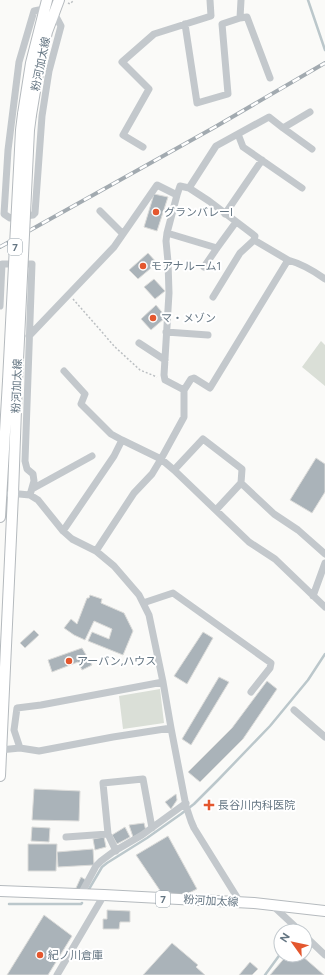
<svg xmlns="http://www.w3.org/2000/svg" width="325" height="975" font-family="Figtree,'Noto Sans JP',sans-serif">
<rect width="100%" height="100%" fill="#fafaf8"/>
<path fill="#dadfd7" d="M321 341 325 345V386L302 367Z
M160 689 164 723 123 729 119 696Z"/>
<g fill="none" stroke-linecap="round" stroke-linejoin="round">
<path stroke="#bbc7cb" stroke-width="2.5" d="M308 0 325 50
M89 889 102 867 107 863 147 838 181 814 194 804 218 780 270 726 308 680 325 654
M9 904H81L82 903
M265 975 281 953"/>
</g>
<path fill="#aab3b9" stroke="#dcdcda" d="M154 194 168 197 157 231 144 227Z
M148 253 157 263 138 279 129 270Z
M154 279 165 291 155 299 144 287Z
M156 305 166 317 151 330 141 319Z
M316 458 325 464V492L312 513 290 500Z
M90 595 102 599 101 603 124 613 133 631 123 655 88 641 92 632 109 639 112 629 94 621 85 640 74 635 64 628 71 619 77 624 87 598H89Z
M34 630 39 635 25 648 20 643Z
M203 632 213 638 187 684 174 676Z
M82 648 92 665 82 670 78 662 52 672 48 660Z
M219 677 229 682 191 745 182 739Z
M267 681 277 689 243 739 200 782 188 772 232 728Z
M34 789 80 791 79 821 32 820Z
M176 794 177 800 171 809 165 802Z
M144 823 146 831 133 837 129 825Z
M32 827 50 828 49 842 31 841Z
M125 827 130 837 117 844 112 835Z
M168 836 197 889 185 895 161 892 136 855Z
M104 837 106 847 95 850 93 839Z
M28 844H57L56 871H28Z
M93 849 94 865 58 867 57 852Z
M81 877 86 880 81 890 76 888Z
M107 910 130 911V922H120L119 929H103V919H107Z
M44 915 72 936 48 975H7Z
M172 943 198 965 196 967 205 975H143Z
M287 955H301L324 975H270Z
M250 962 258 969 252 975H239Z"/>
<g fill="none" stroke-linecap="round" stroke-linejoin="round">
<g stroke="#b5babe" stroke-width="12">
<path id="primary" d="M23 114 31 63 47 0
M31 115 39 67 47 32 59 0
M0 517 8 381
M0 776 13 494 17 381
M0 891 104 895 254 903 325 911"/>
</g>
<path stroke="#bbbfc2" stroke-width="1.5" stroke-dasharray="2 2" stroke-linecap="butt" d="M68 3 70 4 74 0
M73 299 115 347 140 370 157 377"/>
<path stroke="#c3c8cc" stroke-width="7" d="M44 9 34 11 19 62 8 150 4 214 10 218 33 215 35 213 42 116 49 71 61 26 54 13
M240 18 247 17 270 78
M185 24 197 103 228 94 222 24 240 18 241 0
M310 112 283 128 312 149
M238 134 243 147 302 188
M143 147 123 135 149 89 122 62 154 34 211 16 210 0
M189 188 216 146 269 117 283 128
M225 214 262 160
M167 233 217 248
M123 234 157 185 177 195 180 186 189 188 209 201 255 236 254 240 288 260
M204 267 217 248 236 222
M213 297 240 253 254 240
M0 306 2 264H32L25 461 27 469 33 474 34 481 30 495
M166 332 208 335
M29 336 114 247 123 234 100 211
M139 343 165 360
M184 390 191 379 194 378 210 388 288 260C302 264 314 271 325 279
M122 440 161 459 174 470 203 439 242 469 241 483
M174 470 249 542 275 559 325 607
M32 489 92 456
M10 494H19L30 495 38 500 63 531 72 539 96 551 114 566 139 595 149 615 163 682 171 728 186 806 191 821 194 828 240 902
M216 510 241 483 274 514 298 530 325 554
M63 531 114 456 122 440 111 434 81 404 85 394 64 371
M96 551 134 493 152 474 161 459 184 417V390L165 380 164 375 169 293 168 262 166 241 167 233 177 195
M313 596 325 563
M143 603 173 593 271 663 270 668 251 692
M294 710 325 737
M20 748 14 730 17 708 41 705 163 682
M0 750 20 748 39 751 113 737 171 728
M66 837 108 834
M116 851 108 834 103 783 143 779 152 828
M81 894 96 866 101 861 113 852 142 835 186 803
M272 905 300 931
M305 936 325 955
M57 975 104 895"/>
<use href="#primary" stroke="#fff" stroke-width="10"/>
<g stroke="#a2aab0" stroke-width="4">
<path id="rail" d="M0 247 215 127 325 63"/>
</g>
<use href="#rail" stroke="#fff" stroke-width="2.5" stroke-dasharray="8" stroke-linecap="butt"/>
<g stroke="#b5babe" stroke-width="12" stroke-linecap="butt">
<path id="primary-bridge" d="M8 381 21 130 23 114
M17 381 29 130 31 115"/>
</g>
<use href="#primary-bridge" stroke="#fff" stroke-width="10"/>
</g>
<g fill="#e4572e" stroke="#fff" stroke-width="1.5">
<circle cx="156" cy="212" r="4"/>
<circle cx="143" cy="266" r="4"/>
<circle cx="153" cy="318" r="4"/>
<circle cx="69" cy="661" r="4"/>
<path d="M207 799h4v4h4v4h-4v4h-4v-4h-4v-4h4z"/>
<circle cx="40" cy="955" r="4"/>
</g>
<g text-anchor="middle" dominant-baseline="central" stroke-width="4" stroke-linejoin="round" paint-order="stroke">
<g fill="#fff" stroke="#939fa8" stroke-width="1">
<rect x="8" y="239" width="14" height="16" rx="3"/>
<rect x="156" y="891" width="14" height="16" rx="3"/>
</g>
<g font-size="10" font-weight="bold" fill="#657683">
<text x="15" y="247">7</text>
<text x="163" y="899">7</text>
</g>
<g font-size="11" fill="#657683" stroke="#fff">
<text transform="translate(41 64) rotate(-78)">粉河加太線</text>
<text transform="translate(17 386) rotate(-88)">粉河加太線</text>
<text transform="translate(211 901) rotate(3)">粉河加太線</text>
</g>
<g font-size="11" fill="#657683" stroke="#fff" text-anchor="start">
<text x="164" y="212">グランバレーI</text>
<text x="151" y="266">モアナルーム1</text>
<text x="161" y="318">マ・メゾン</text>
<text x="77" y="661">アーバン,ハウス</text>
<text x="218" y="805">長谷川内科医院</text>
<text x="48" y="955">紀ノ川倉庫</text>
</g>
</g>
<g transform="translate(293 943) rotate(303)"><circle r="19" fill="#ffffff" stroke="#c1c8cd"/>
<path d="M0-3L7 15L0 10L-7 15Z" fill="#e4572e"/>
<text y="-6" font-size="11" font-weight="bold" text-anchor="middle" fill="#657683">N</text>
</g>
</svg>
